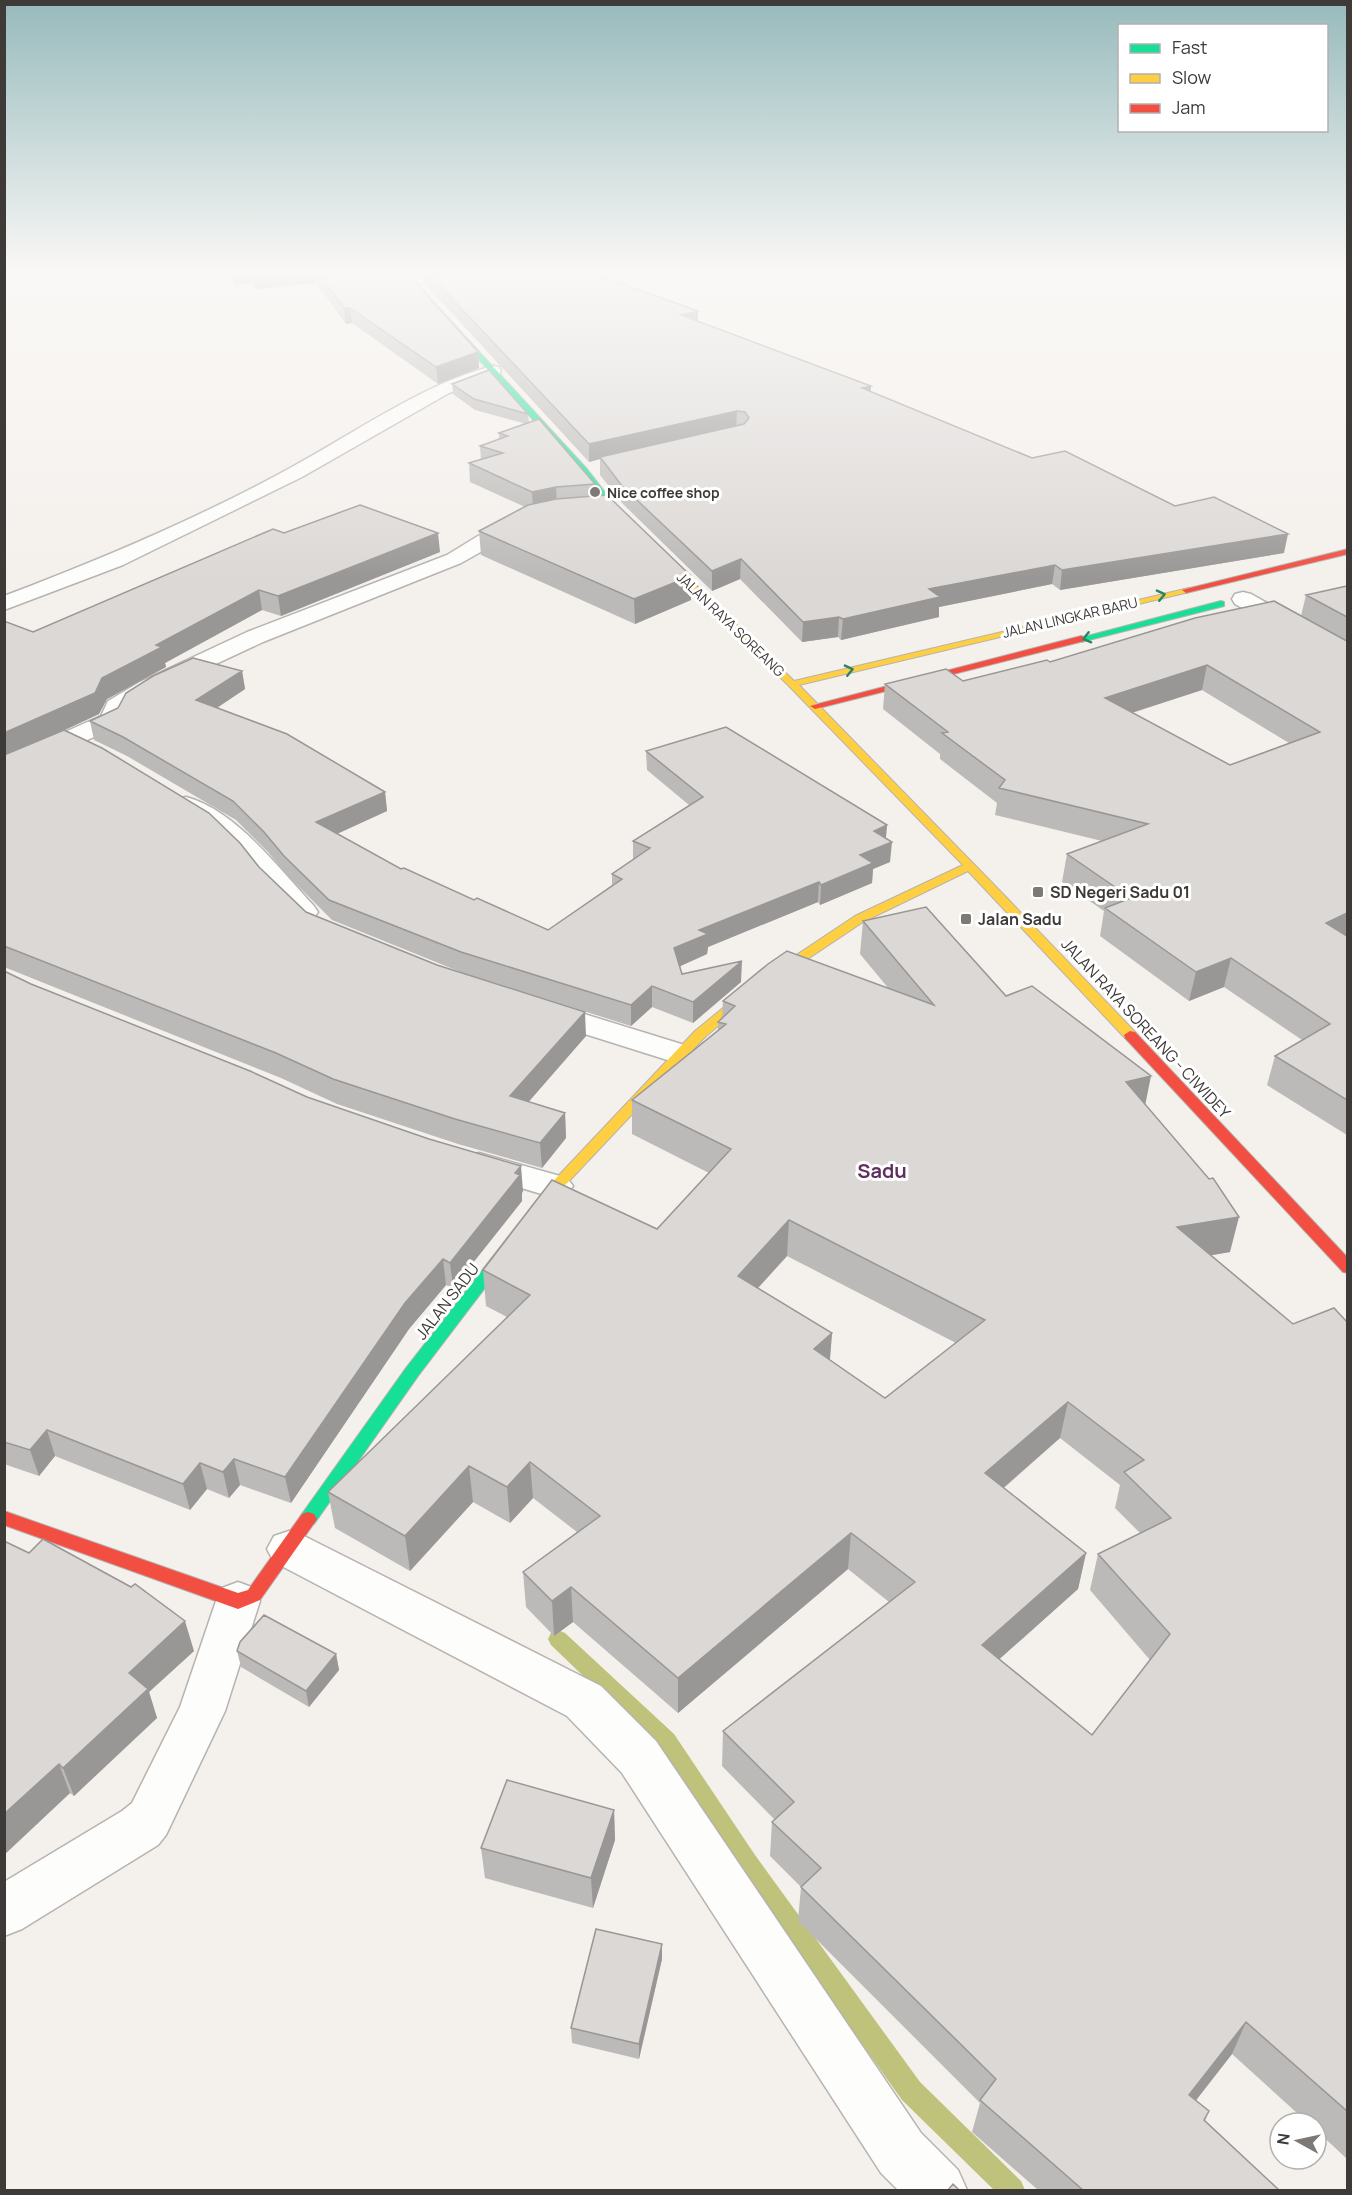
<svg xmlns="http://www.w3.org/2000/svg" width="1352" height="2195" font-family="Manrope,sans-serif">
<rect width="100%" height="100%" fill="#f4f0ec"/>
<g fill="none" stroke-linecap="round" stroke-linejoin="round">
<path fill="#bfc27a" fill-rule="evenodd" d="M558 1630 565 1633 674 1734 755 1855 920 2082 1021 2181 1025 2190H994L902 2100 739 1871 658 1748 551 1645 548 1639 551 1633Z"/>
<g stroke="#b6b3b0" stroke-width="4">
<path id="lane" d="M438 272H471L465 276 410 284 404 280 410 276Z"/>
</g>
<g stroke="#b6b3b0" stroke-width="3">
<path id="street" d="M493 366 499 367 501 371 499 375 449 393 302 477 123 565 4 610V596C102 559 199 518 290 468 355 433 422 384 493 366Z
M520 516 527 518 530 522 527 526 461 563 263 642 156 692 128 710 121 725 4 777V759L101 716 108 701 140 682 247 632 447 555 478 536Z
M1243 592 1251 594 1348 648V665L1340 663 1235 604 1232 599 1235 594Z
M186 797C236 810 280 870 314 906L318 912 314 918 304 921 294 918 215 834 177 811 173 805 177 799Z
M542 1001 691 1047 696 1054 691 1061 680 1064 531 1017 526 1010 531 1003Z
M479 1153 567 1178 573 1186 567 1194 555 1198 467 1172 462 1164 467 1156Z
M289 1531 304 1536 601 1686 656 1741 921 2133 958 2170 967 2190H898L881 2173 622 1773 567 1716 274 1562 267 1549 274 1536Z
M238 1582 254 1588 260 1601 225 1711 166 1835 158 1845 22 1929 4 1936V1882L122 1811 132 1803 180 1707 216 1601 222 1588Z"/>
</g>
<g stroke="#b6b3b0" stroke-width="2">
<path id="fast" d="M400 272H406L587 469 618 509V513H612L581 473Z
M1221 601 1224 602V606L1081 642 1076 639Z
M549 1189 554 1191 556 1194 554 1197 418 1376 314 1524 308 1526 302 1524 299 1519 302 1514 406 1368 544 1191Z"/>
</g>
<g stroke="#b6b3b0" stroke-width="2">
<path id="slow" d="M612 509H618L794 681 1189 588V592L799 685 1003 894 1135 1032 1136 1035 1135 1038H1125L968 871 863 922 758 992 705 1037 554 1197H544L542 1194 544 1191 695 1031 750 986 855 916 963 865 789 686 612 513Z"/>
</g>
<g stroke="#b6b3b0" stroke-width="2">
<path id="jam" d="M1348 549V554L1186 593 1182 590Z
M1081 636 1084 637V641L815 709 810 706Z
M1130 1031 1135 1032 1348 1258V1273L1343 1272 1125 1038 1124 1035Z
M4 1511 238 1593 248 1590 302 1514 308 1512 314 1514 317 1519 260 1600 238 1609 4 1525Z"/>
</g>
<use href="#lane" fill="#fdfdfc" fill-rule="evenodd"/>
<use href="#street" fill="#fdfdfc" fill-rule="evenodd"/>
<use href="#fast" fill="#16e098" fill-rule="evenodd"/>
<use href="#slow" fill="#ffcf43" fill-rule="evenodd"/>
<use href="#jam" fill="#f24e42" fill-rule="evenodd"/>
</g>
<path fill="#bcbab8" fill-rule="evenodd" d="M226 272H406L478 352 479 368 438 384 352 323 346 324 316 283 256 289 252 283 235 285Z
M424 272 698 311V321L871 386 870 391 1032 458 1175 506 1284 553 1060 590 1052 584 939 607V617L841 640 838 637 802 642 740 579 712 591 623 504 600 475V459L589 462 425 284Z
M452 384 528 414 529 423 595 484 596 496 691 576V600L635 624 481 555 479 531 525 507 470 482 469 463 481 460 480 446 499 439V433L526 424 475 410 453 394Z
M284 533 440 552 281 616 262 610 165 663 166 667 107 699 99 714 65 730 259 867 306 912 586 1036 528 1102 565 1113 566 1138 542 1168 458 1144 337 1104 281 1078 4 967V621L33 632Z
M1347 586V1135L1267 1085 1275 1056 1302 1040 1224 987 1189 1001 1100 936 1104 911 1062 882 1067 854 1102 841 995 815 997 803 940 759V754L883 709 885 684 963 681 1050 662 1301 616 1306 595ZM1202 690 1289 743 1230 765 1132 713Z
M242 671 245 689 217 708 385 792 387 811 337 834 401 869 474 900 548 930 612 885V874L633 859V841L689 805 647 770 646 751 887 825 886 838 890 862 873 869 872 883 820 905 818 902 708 947 707 954 680 966 682 974 741 982 693 1023 652 1007 631 1026 463 973 332 920 287 875 268 852 236 820 127 756 94 740 90 721Z
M863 921 1006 996 1145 1104 1230 1252 1211 1255 1293 1324 1347 1322V2159L1316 2130V2123H1308L1232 2054 1196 2100 1209 2111 1205 2121 1279 2190H1038L972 2132 980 2103 798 1921 801 1887 770 1856 772 1822 775 1820 722 1766 723 1731 889 1602 848 1569 678 1713 573 1622 554 1636 526 1607 523 1572 577 1532 533 1498 510 1523 473 1502 410 1571 335 1528 328 1492 507 1317 486 1306 483 1270 657 1229 709 1173 632 1134V1100L718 1030V1022L722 1018 723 1001 889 989 860 954ZM787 1256 956 1343 885 1398 830 1360 832 1333 758 1288ZM1060 1438 1120 1485 1115 1508 1140 1533 1098 1554 1090 1590 1150 1660 1092 1735 999 1659 1078 1589 1086 1553 1004 1488Z
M4 971 31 984 307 1097 523 1191 522 1193V1201L453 1288 446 1285 409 1329 291 1503 240 1485 229 1498 207 1489 190 1510 55 1456 39 1476 4 1464Z
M4 1541 194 1651 149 1692 157 1718 74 1796 70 1793 4 1855Z
M237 1651 336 1654 339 1670 309 1707 241 1667Z
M614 1810 615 1840 593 1908 485 1878 481 1848Z
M662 1944V1959L639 2059 572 2043 571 2028Z"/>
<path fill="#999796" d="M4 272H25L4 278Z
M233 272H250L252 283 235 285Z
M277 272H315L316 283 256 289 254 274Z
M344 308H350L352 323 346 324Z
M698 311V327L681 315Z
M478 352 479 368 438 384 436 367Z
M871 386 870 403 862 388Z
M737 411 736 428 600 457V459L589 462V444Z
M556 487 557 506 533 511 532 492Z
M438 533 440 552 281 616 278 596Z
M1288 534 1284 553 1060 590 1062 570Z
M741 559 740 579 712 591V571Z
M1055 565 1052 584 939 607V617L841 640 843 619 929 589Z
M691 576V600L635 624 634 599Z
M259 590 262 610 165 663 166 667 107 699 99 714 4 758V733L102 678 156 645Z
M839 617 838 637 802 642 803 622Z
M1207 665 1202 690 1100 723 1105 698Z
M242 671 245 689 200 719 196 700Z
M385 792 387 811 319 842 316 822Z
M887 825 885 845 892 842 890 862 873 869 872 883 820 905 821 885 860 855 874 831Z
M819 882 818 902 708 947 707 954 674 969V948L699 930Z
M1347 913V937L1326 923Z
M1231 958 1224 987 1189 1001 1196 972Z
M742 961 741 982 693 1023V1002Z
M652 986V1007L631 1026V1005Z
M585 1012 586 1036 512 1121 510 1096Z
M1151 1076 1144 1111 1126 1082Z
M565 1113 566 1138 542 1168 540 1143Z
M521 1166 523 1191 522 1193V1201L453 1288 450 1263Z
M1239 1217 1230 1252 1168 1263 1177 1227Z
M789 1220 787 1256 737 1311 738 1276Z
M443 1259 446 1285 409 1329 291 1503 285 1477 405 1303Z
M832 1333 829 1369 814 1349Z
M1068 1402 1060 1438 979 1509 985 1473Z
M47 1430 55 1456 39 1476 30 1450Z
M234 1459 240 1485 229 1498 223 1472Z
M530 1462 533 1498 510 1523 507 1487Z
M200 1463 207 1489 190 1510 183 1484Z
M469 1466 473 1502 410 1571 405 1536Z
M851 1533 848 1569 678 1713V1678Z
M1086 1553 1078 1589 975 1681 982 1645Z
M571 1587 573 1622 554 1636 552 1601Z
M185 1621 194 1651 149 1692 157 1718 74 1796 63 1768 129 1673Z
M336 1654 339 1670 309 1707 306 1691Z
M59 1764 70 1793 4 1855V1814Z
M614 1810 615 1840 593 1908 591 1878Z
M662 1944V1959L639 2059V2044Z
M1246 2022 1232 2054 1176 2126 1189 2095Z"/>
<path fill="#dbd8d6" stroke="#999796" stroke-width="1.5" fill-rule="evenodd" d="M252 272H277L254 274Z
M317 272H406L478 352 436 367 350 308H344Z
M427 272H589L698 311 681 315 871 386 862 388 1032 458 1065 451 1175 506 1214 497 1288 534 1062 570 1055 565 929 589 940 597 843 619 839 617 803 622 741 559 712 571 622 486 600 457 744 424 749 418 745 412 737 411 589 444Z
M489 370 528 414 474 399 452 384Z
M539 419 595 484 556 487 532 492 469 463 503 453 480 446 508 436 499 433Z
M607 495 691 576 634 599 479 531 528 505 556 499Z
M360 505 438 533 278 596 259 590 156 645 162 647 102 678 95 693 4 733V621L33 632 273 529 284 533Z
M1347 586V617L1306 595Z
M1274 601 1345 640 1347 641V913L1326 923 1347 936V1100L1275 1056 1330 1024 1231 958 1196 972 1105 908 1131 898 1067 854 1148 824 999 788 1005 780 942 733 948 732 885 684 946 669 963 681 1047 660 1050 662 1195 618ZM1207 665 1320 732 1230 765 1105 698Z
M193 658 242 671 196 700 287 734 385 792 316 822 401 869 404 868 474 900 477 898 548 930 622 879 612 874 650 848 633 841 703 797 646 751 726 727 887 825 874 831 892 842 860 855 873 863 821 885 819 882 699 930 708 934 674 948 682 974 742 961 693 1002 652 986 631 1005 461 952 329 900 284 856 264 832 233 801 123 737 90 721 118 708 126 693 153 676Z
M64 730 102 748 209 813 240 843 259 867 306 912 437 965 585 1012 510 1096 565 1113 540 1143 455 1119 333 1079 276 1053 4 946V755Z
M926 907 1006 996 1032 986 1151 1076 1126 1082 1209 1179 1213 1178 1239 1217 1177 1227 1293 1324 1334 1308 1347 1322V2111L1246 2022 1189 2095 1209 2111 1204 2120 1279 2190H1083L980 2100 996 2079 801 1887 821 1868 772 1822 794 1802 723 1731 915 1582 851 1533 678 1678 571 1587 552 1601 523 1572 600 1516 530 1462 507 1487 469 1466 405 1536 328 1492 530 1295 483 1270 552 1180 657 1229 731 1149 632 1100 726 1024 718 1022 735 1006 723 1001 768 964 787 951 934 1005 863 921ZM789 1220 985 1320 885 1398 814 1349 832 1333 738 1276ZM1068 1402 1144 1460 1124 1472 1171 1518 1098 1554 1170 1634 1092 1735 982 1645 1086 1553 985 1473Z
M4 971 31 984 250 1071 307 1097 429 1139 521 1166 515 1173 520 1175 450 1263 443 1259 405 1303 285 1477 234 1459 223 1472 200 1463 183 1484 47 1430 30 1450 4 1442Z
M43 1539 131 1587 135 1584 185 1621 129 1673 148 1689 63 1768 59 1764 4 1814V1541L29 1553Z
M264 1615 336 1654 306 1691 237 1651 240 1642Z
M507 1780 614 1810 591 1878 481 1848Z
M596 1929 662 1944 639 2044 571 2028Z
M953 2184 959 2190H948Z"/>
<defs><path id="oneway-chevron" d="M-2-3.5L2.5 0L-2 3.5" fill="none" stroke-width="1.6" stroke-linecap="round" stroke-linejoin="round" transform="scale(1.5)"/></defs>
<g stroke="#2b8563">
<use href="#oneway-chevron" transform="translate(1161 595) rotate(-13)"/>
<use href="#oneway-chevron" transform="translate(1087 638) rotate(166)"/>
<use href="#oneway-chevron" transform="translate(849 670) rotate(-13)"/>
</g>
<linearGradient id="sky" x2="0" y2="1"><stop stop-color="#97babc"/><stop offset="0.47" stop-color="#faf8f6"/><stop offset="1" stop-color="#faf8f6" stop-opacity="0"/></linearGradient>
<rect width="1352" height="579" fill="url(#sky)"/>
<g fill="#7d7a76" stroke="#fff" stroke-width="2">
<circle cx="595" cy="492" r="6"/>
<rect x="1032" y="886" width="12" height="12" rx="3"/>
<rect x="960" y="913" width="12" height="12" rx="3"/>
</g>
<g text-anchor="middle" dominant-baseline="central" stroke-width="6" stroke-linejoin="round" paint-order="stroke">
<g font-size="14" font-weight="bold" fill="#3d3a37" stroke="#fff" text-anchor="start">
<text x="607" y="492">Nice coffee shop</text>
</g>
<g font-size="14" fill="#3d3a37" stroke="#fff">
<text transform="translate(1070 617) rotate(-13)">JALAN LINGKAR BARU</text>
<text transform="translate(731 624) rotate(44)">JALAN RAYA SOREANG</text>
</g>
<g font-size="16" font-weight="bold" fill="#3d3a37" stroke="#fff" text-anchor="start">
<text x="1050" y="892">SD Negeri Sadu 01</text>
<text x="978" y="919">Jalan Sadu</text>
</g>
<g font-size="16" fill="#3d3a37" stroke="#fff">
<text transform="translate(1146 1028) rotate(47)">JALAN RAYA SOREANG - CIWIDEY</text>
<text transform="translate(447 1301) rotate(-52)">JALAN SADU</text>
</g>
<g font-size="20" font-weight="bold" fill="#5f2f61" stroke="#fff">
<text x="882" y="1170">Sadu</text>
</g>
</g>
<rect width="1352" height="2195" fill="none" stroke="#3d3a37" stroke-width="12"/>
<rect x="1118" y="24" width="210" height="108" fill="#ffffff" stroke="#b1b0af" stroke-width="1.5"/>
<rect x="1130" y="44" width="30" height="9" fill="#16e098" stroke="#b1b0af" stroke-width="1.5"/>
<text x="1172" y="54" font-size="18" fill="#3d3a37">Fast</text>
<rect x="1130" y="74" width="30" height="9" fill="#ffcf43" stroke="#b1b0af" stroke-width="1.5"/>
<text x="1172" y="84" font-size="18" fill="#3d3a37">Slow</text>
<rect x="1130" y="104" width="30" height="9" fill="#f24e42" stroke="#b1b0af" stroke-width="1.5"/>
<text x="1172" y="114" font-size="18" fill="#3d3a37">Jam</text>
<g transform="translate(1298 2141) rotate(278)"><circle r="28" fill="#ffffff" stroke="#b1b0af" stroke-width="1.5"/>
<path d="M0-4.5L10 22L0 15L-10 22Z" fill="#7d7a76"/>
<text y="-9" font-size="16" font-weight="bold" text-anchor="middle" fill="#3d3a37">N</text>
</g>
</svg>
